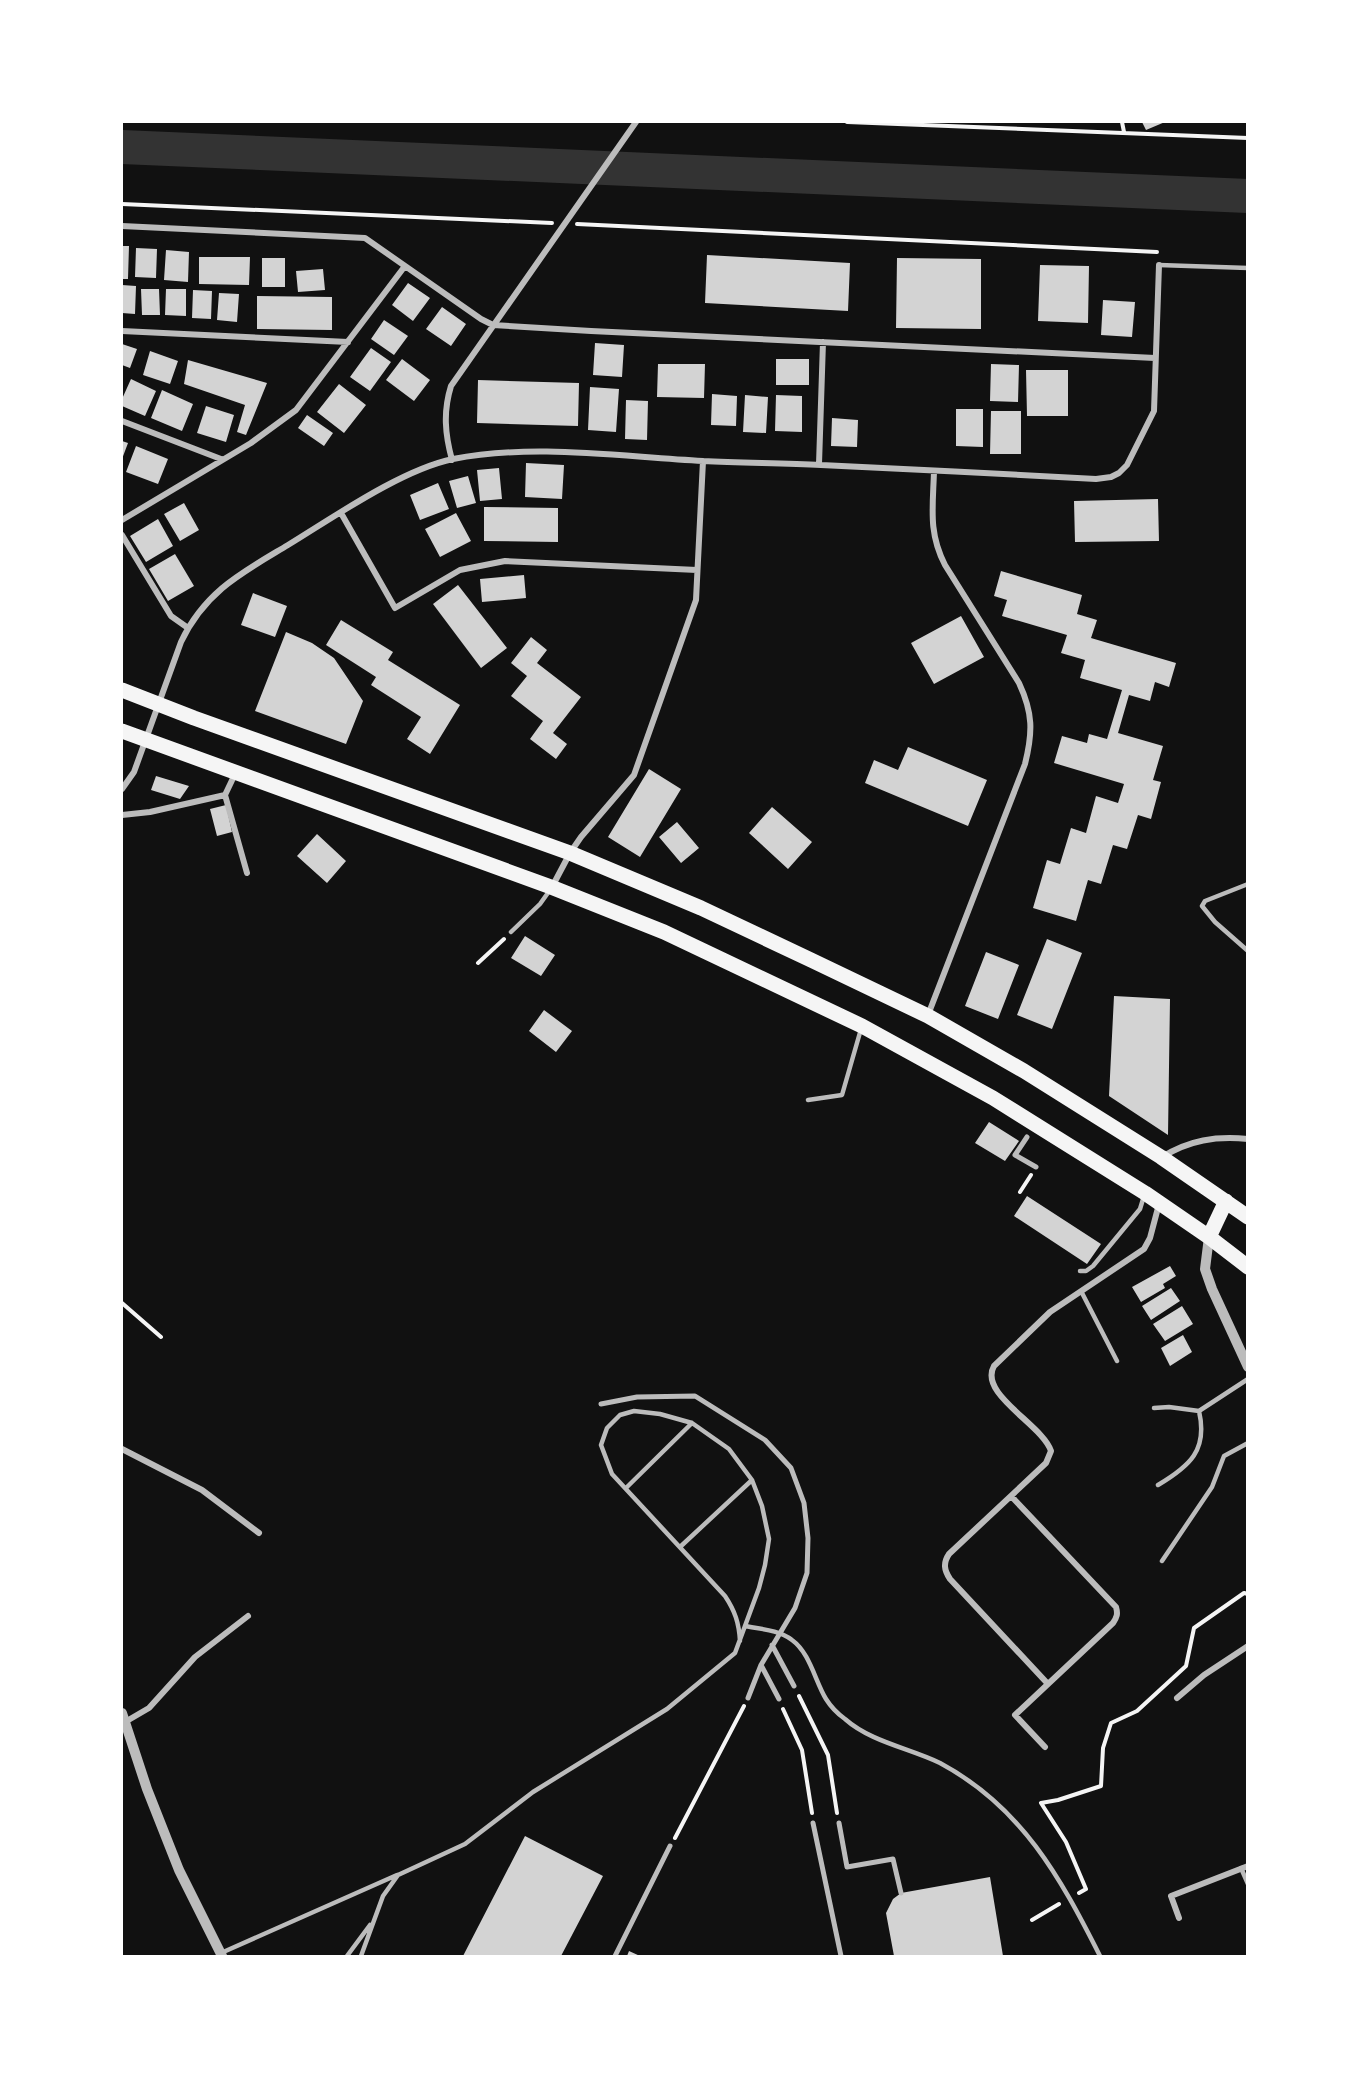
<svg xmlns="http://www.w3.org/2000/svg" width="1369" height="2078" font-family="'Playfair Display',serif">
<rect width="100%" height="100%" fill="#111"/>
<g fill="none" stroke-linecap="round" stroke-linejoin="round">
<path stroke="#333" stroke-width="34" d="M122 147 1248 196"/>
</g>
<path fill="#d3d3d3" d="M1142 122H1165L1146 130Z
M122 246H129L128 279H122Z
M136 248 157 249 156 278 135 277Z
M166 250 189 252 188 282 164 280Z
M707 255 850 263 848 311 705 303Z
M199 257H250L249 285 199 284Z
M262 258H285V287H262Z
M897 258 981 259V329L896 328Z
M1040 265 1089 266 1088 323 1038 321Z
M323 269 325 290 298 292 296 271Z
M408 283 430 298 413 321 392 305Z
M122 285 136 286 135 314 122 313Z
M141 289H159L160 315H142Z
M166 289H186V316L165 315Z
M193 290 212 291 211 319 192 318Z
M219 293 239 294 237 322 217 320Z
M257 296 332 297V330L257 329Z
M1103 300 1135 302 1132 337 1101 335Z
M442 307 466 324 451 346 426 329Z
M384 320 408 336 394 355 371 339Z
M595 343 624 345 622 377 593 375Z
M122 344 137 349 130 368 122 365Z
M371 348 391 362 370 391 350 377Z
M150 351 178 361 170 384 143 375Z
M402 359 430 380 414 401 386 380Z
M776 359H809V385H776Z
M188 360 267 383 246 435 237 432 245 405 184 384Z
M658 364H705L704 398 657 397Z
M991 364 1019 365 1018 402 990 401Z
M1026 370H1068V416H1027Z
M131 379 156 391 145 416 122 406V399Z
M478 380 579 383 578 426 477 423Z
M339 384 366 405 344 433 317 412Z
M590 387 619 389 616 432 588 430Z
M162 390 193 404 182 431 151 418Z
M712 394 737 396 736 426 711 425Z
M745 395 768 397 766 433 743 432Z
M776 395 802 396V432L775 431Z
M626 400 648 401 647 440 625 439Z
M206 406 234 415 226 442 197 433Z
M956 409H983V447L956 446Z
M991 411H1021V454H990Z
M307 415 333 433 324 446 298 428Z
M832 418 858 420 857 447 831 446Z
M122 441 128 443 122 459Z
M136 446 168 459 158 484 126 472Z
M526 463 564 465 562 499 525 497Z
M499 468 502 499 480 501 477 470Z
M468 476 476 503 457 508 449 481Z
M438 483 449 509 420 520 410 495Z
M1158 499 1159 541 1075 542 1074 501Z
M184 503 199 530 180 541 164 514Z
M484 507 558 508V542L484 541Z
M456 513 471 541 440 557 425 529Z
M158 519 173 546 146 562 130 536Z
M175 554 194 586 168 601 149 569Z
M1001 571 1082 595 1077 614 1097 620 1091 638 1176 663 1169 687 1155 682 1150 701 1129 695 1118 733 1163 746 1153 780 1161 782 1151 819 1138 815 1127 849 1113 845 1101 884 1088 880 1076 921 1033 908 1047 860 1060 864 1071 828 1086 833 1096 796 1118 803 1124 784 1054 763 1062 736 1087 743 1089 734 1107 739 1122 690 1080 678 1085 660 1061 653 1067 635 1002 616 1007 600 994 596Z
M524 575 526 598 482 602 480 579Z
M458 585 507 648 481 668 433 604Z
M253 593 287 606 275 637 241 625Z
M961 616 984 657 934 684 911 643Z
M341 620 393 652 388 660 460 705 430 754 407 739 421 717 371 685 376 677 326 645Z
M286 632 312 643 334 658 363 701 346 744 255 711Z
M531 637 547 650 537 663 581 697 553 733 567 744 556 759 530 739 543 721 511 696 527 676 511 663Z
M908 747 987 780 968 826 865 783 874 760 898 770Z
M649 769 681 789 640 857 608 837Z
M156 776 189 786 180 799 151 790Z
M226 805 232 832 217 836 210 809Z
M772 807 812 842 788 869 749 833Z
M677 822 699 848 681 863 659 837Z
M317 834 346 861 327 883 297 856Z
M525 936 555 955 541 976 511 958Z
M1047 939 1082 953 1052 1029 1017 1015Z
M986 952 1019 965 998 1019 965 1006Z
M1114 996 1170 999 1168 1135 1109 1096Z
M544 1010 572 1031 556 1052 529 1031Z
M989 1122 1019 1141 1005 1161 975 1143Z
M1027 1196 1101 1244 1087 1264 1014 1216Z
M1170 1266 1176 1276 1163 1284 1165 1288 1141 1302 1132 1287Z
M1171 1288 1180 1301 1151 1320 1142 1306Z
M1182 1306 1193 1324 1165 1341 1153 1324Z
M1183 1335 1192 1352 1170 1366 1161 1348Z
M525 1836 603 1876 561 1956H463Z
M990 1877 1003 1956H894L886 1913 893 1899 901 1893Z
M629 1951 640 1956H627Z"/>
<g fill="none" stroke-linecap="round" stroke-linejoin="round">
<path stroke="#f5f5f5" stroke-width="4" d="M847 122 1248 138
M1122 122 1124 132
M122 204 552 223
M577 224 1157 252
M478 963 504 939
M1020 1192 1031 1175
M122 1303 161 1337
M799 1696 828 1755 837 1813
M783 1709 802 1750 812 1813
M675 1838 744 1706
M1079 1893 1086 1889 1066 1842 1041 1803 1058 1800 1101 1786 1103 1748 1111 1723 1137 1711 1186 1666 1194 1628 1244 1593 1248 1594
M1032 1920 1059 1904"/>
<path stroke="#bcbcbc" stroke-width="4.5" d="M1159 265 1248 268
M1248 884 1205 901 1202 906 1215 922 1248 951
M511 932 540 904 550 890
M808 1100 842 1095 861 1029
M1080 1271H1086L1093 1266 1140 1209 1144 1196
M1081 1291 1117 1361
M1154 1408 1169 1407 1199 1411 1248 1379
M1158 1485C1190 1466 1208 1450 1199 1411
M626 1488 692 1423
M680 1547 752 1480
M1162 1561 1212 1487 1224 1456 1248 1443
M745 1626C760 1629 779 1630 792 1640 810 1653 815 1681 826 1699 831 1707 838 1714 845 1719 871 1742 909 1748 940 1763 1022 1807 1060 1877 1100 1956
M1241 1868 1248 1884
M221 1953 397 1875
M347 1956 370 1925
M361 1956 383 1896 398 1875 465 1844 533 1792 667 1709 735 1653 759 1588 765 1565 769 1539 762 1506 752 1480 729 1449 692 1423 660 1414 634 1411 620 1415 607 1428 601 1445 612 1474 725 1596C735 1611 739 1623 740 1641"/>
<path stroke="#bcbcbc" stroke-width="5" d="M1027 1137 1015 1155 1036 1167
M601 1404 637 1397 695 1396 765 1440 791 1468 804 1503 808 1538 807 1573 795 1608 761 1665 748 1698
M772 1645 794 1686
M761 1665 779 1699
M813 1823 841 1956
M839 1823 847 1867 893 1859 901 1893
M615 1956 670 1846"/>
<path stroke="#bcbcbc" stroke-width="6" d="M122 226 365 238 481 319 493 325 591 331 1155 358
M122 331 348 342
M122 421 221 459
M452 460C445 434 443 412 451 386L636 122
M819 464 823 342
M341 513 395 608 460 570 505 561 697 570
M122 520 251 443 296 410 405 266
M122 535 171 616 188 628
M235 774 225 795 247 873
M122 789 134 772 181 642C205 591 243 572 288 545 334 517 401 470 453 459 535 443 621 457 703 461 742 463 782 463 821 465 913 469 1004 474 1096 479L1111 477 1119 473 1127 465 1154 411 1159 265
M122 815 150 812 225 795
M552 887 570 853 581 837 634 775 696 600 703 461
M928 1015 1025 764C1033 732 1033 713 1019 683L945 565C928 532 933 507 934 471
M1162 1157C1190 1140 1215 1136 1248 1139
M122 1449 202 1490 259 1533
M1011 1496 1116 1607C1118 1614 1117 1617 1113 1623L1015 1715 1045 1747
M1048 1684 950 1579C944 1570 943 1563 949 1554L1046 1463 1051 1451C1043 1425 978 1394 994 1366L1050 1312 1144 1249 1150 1238 1159 1204
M1177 1698 1204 1675 1248 1646
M125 1722 149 1708 195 1657 248 1616
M1179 1918 1171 1896 1248 1866"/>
<path stroke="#bcbcbc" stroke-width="10" d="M1209 1237 1205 1269 1212 1289 1248 1367
M122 1713 147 1789 179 1870 222 1956"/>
<path stroke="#f5f5f5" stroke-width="15" d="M122 690 194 718 570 853 701 908 811 960 928 1016 1024 1071 1161 1157 1248 1217
M122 731 551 887 664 932 704 951 862 1026 993 1098 1145 1193 1209 1237 1248 1267
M1209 1237 1226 1201"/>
</g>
<rect width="1369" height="2078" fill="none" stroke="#ffffff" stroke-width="246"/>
</svg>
